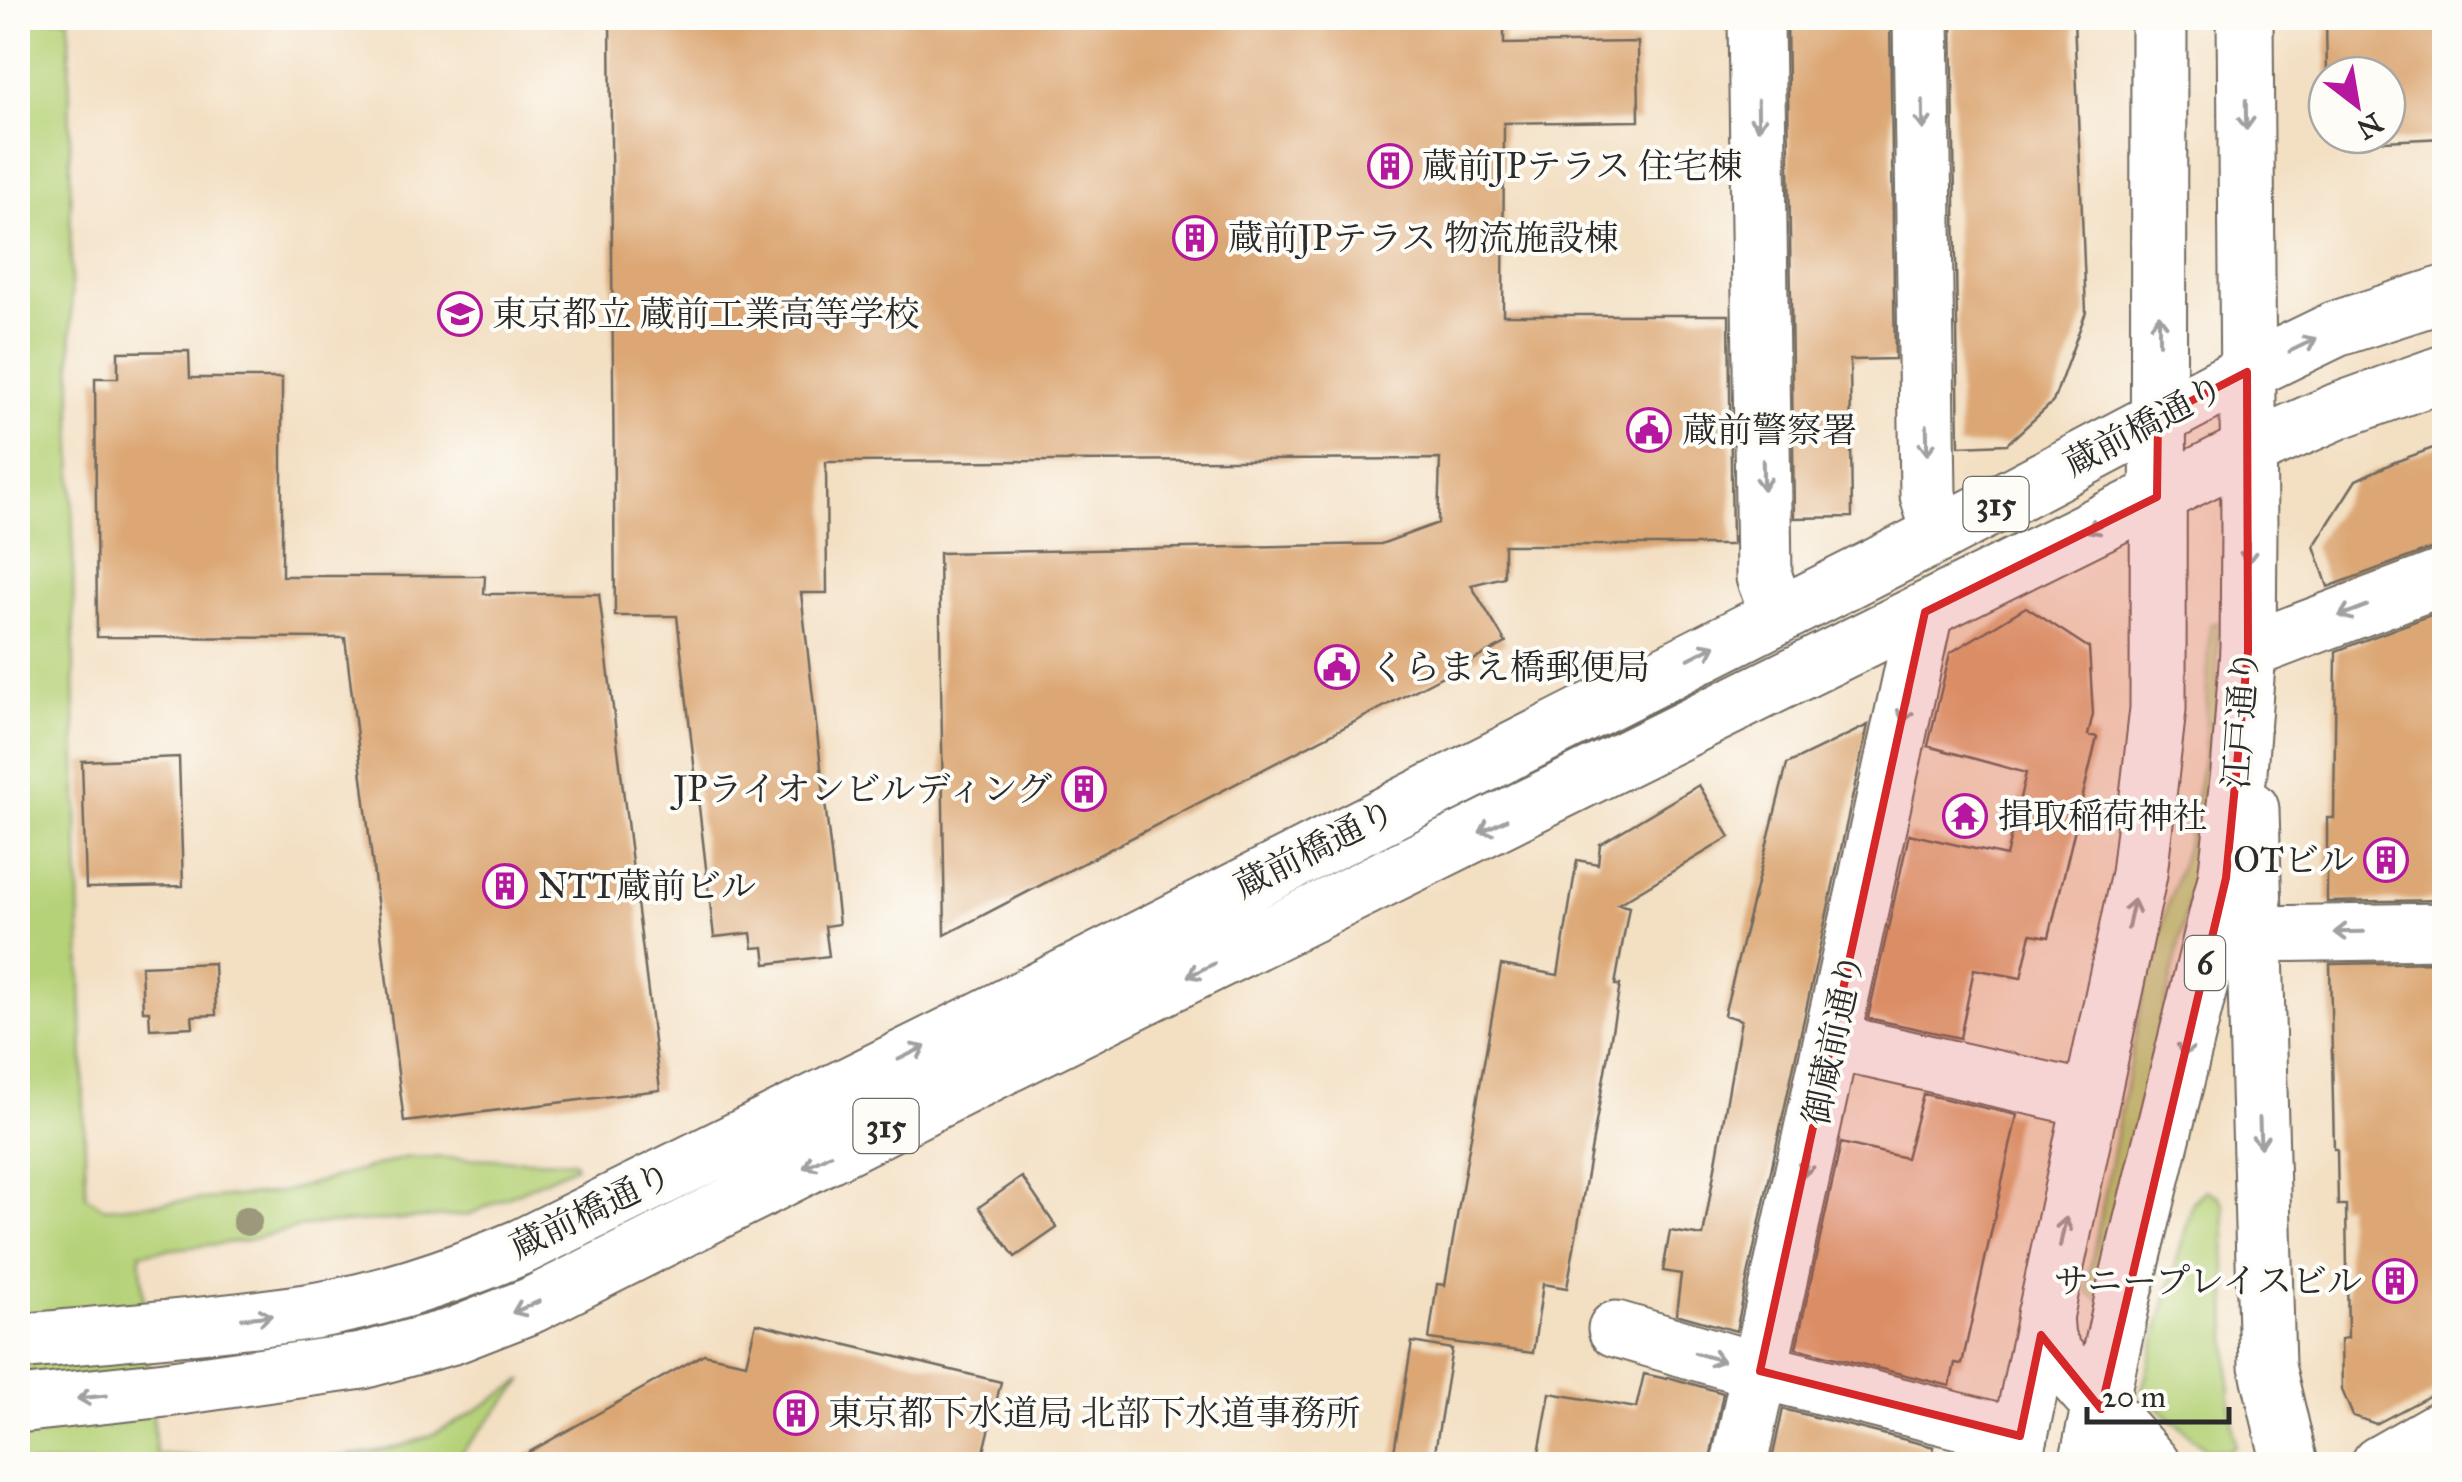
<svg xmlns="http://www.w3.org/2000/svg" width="2462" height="1482" font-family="'IM FELL Great Primer','Noto Serif JP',serif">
<rect width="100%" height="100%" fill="#fdfcf7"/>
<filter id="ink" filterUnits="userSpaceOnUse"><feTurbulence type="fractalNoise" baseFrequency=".01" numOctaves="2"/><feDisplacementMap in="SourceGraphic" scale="20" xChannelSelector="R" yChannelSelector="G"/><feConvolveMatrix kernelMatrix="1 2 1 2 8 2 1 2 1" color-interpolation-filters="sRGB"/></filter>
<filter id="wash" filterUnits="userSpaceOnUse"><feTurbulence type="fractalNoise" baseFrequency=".0048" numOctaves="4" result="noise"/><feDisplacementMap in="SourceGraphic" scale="40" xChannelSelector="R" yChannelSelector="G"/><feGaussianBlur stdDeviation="2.25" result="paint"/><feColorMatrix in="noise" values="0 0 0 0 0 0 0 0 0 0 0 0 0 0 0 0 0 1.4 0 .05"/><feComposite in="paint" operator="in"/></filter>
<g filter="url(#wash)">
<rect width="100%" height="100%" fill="#f3dfc2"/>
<path fill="#b6d278" stroke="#707e52" stroke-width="2.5" d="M18 18H69L74 671 86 1196 105 1208 282 1192 408 1157 574 1161 576 1166 468 1215 311 1225 243 1241 140 1253 156 1454C230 1460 356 1467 424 1438 459 1424 491 1400 524 1380L451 1464H18Z
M2218 622 2215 784 2099 1299 2086 1291 2148 970 2188 841 2204 757 2210 625Z
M2206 1190 2219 1197 2224 1206 2230 1398 2235 1445 2228 1451 2206 1449 2141 1393 2193 1202Z"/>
<g id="blocks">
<path fill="#dca774" d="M610 18H1504V44L1638 42 1639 121 1504 123 1503 315H1729L1732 545H1504V577L1471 585 1506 643 945 935 939 553 1381 544 1438 523 1440 459 826 462 827 593H801L839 924 825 926 829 956 766 964 764 947 753 948 751 933 714 937 677 616H615Z
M1787 18H1890L1895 359 1850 360 1852 517 1794 518Z
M1952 18H2074L2086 312 2053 402 2007 444 1959 446Z
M2326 18H2419V23H2444V138L2384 141 2378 135H2387V75H2327Z
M189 351 190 378H282V576H485L484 594H599L660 1090 404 1122 345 638 97 637 95 378H118V352Z
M2444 444V546L2433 548 2328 587 2314 546 2356 480 2395 462Z
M2026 607 2089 648 2093 714 2088 735 2097 737 2049 937 2031 934 2021 978 1974 969 1960 1038 1868 1018 1909 834 2006 856 2026 773 1928 746 1950 653Z
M2444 610V900L2327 902V818H2334L2336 651Z
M1868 725 1736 1331 1676 1314 1681 1274 1663 1271 1670 1231 1703 1236 1741 1020 1724 1015 1787 764Z
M179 757 183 886 86 888 82 761Z
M1699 785 1730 837 1618 904 1629 907 1615 985H1620L1567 1288 1543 1284 1533 1353 1429 1339 1437 1284 1445 1285 1501 965 1558 975 1577 860 1598 864 1600 844Z
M2442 962 2444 1388 2376 1424 2353 1416 2342 1390 2341 1339 2348 1338 2346 1205H2338L2337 1149H2334L2330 964Z
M214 963 216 1015 192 1016 193 1027 150 1029 149 1011H143L141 966Z
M1923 1094 2017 1115 1962 1364 1955 1363 1950 1386 1796 1348 1841 1143 1906 1158Z
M1022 1177 1057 1228 1015 1257 979 1207Z
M756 1323 1001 1382 981 1464H508L704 1354 746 1363Z
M1412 1342 1452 1349 1433 1464H1392Z
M1644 1374 1667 1379 1668 1377 1723 1393 1709 1464H1537L1550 1393 1636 1408Z
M1783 1409 1934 1447 1930 1464H1771Z"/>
</g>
</g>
<g filter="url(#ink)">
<use href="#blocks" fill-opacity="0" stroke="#716a60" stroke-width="2.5"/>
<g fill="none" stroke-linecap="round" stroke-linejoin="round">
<g stroke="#716a60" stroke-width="59">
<path id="minor" d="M1756 18 1764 577 1778 614
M1921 18 1928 495 1940 534
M2248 651 2444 577
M2254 934 2444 931
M1834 1042 2091 1100
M1616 1329 1760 1371 2020 1436
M1739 1464 1925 612
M2379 1464 2444 1427"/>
</g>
<g stroke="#716a60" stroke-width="59">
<path id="major" d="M2251 809 2267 1366 2290 1464
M2045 1315 2047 1339 2056 1356 2152 1464
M18 1342C115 1332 215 1326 313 1311 386 1299 455 1275 523 1246L990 1015 1940 534 2247 372 2336 329 2444 294
M18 1405 166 1389 362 1361 453 1336 532 1305 1013 1062 2247 451 2338 411 2444 373"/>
</g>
<g stroke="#716a60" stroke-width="59">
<path id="highway" d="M2014 1464 2139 874 2158 709 2159 18
M2087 1464 2124 1293 2226 878 2239 772 2248 651 2249 529 2245 18"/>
</g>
<use href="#minor" stroke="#fff" stroke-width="55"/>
<use href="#major" stroke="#fff" stroke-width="55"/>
<use href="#highway" stroke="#fff" stroke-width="55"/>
</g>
<circle fill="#9c987c" cx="247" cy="1221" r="15"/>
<defs><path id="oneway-shaft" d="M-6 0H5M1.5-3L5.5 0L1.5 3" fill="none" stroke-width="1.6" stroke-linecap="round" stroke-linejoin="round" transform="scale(2.5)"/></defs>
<g stroke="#a0a0a0">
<use href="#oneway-shaft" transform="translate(1758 115) rotate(89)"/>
<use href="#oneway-shaft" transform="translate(1923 115) rotate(89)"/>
<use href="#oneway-shaft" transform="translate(2246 115) rotate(89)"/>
<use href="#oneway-shaft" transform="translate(2159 329) rotate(-90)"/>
<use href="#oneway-shaft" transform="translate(2303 345) rotate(-26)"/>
<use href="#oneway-shaft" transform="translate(1927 440) rotate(89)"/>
<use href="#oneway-shaft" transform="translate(1763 475) rotate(89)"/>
<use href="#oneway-shaft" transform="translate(2100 525) rotate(153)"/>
<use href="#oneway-shaft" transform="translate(2248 549) rotate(90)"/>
<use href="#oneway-shaft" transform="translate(2353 611) rotate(159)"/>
<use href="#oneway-shaft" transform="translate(1702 652) rotate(-27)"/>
<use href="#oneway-shaft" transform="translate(1906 708) rotate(102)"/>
<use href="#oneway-shaft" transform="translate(1493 826) rotate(154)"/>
<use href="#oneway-shaft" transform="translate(2131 914) rotate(-78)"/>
<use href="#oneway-shaft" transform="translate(2349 932) rotate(179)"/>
<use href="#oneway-shaft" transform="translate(1201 970) rotate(154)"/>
<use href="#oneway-shaft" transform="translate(2186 1043) rotate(104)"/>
<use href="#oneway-shaft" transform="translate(912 1053) rotate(-26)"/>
<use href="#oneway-shaft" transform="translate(2260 1133) rotate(88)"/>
<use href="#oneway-shaft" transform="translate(817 1161) rotate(153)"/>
<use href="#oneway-shaft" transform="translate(1807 1162) rotate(103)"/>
<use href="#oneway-shaft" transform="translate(2063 1232) rotate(-78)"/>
<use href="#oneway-shaft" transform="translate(526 1307) rotate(157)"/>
<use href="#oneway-shaft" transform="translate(257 1317) rotate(-6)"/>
<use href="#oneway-shaft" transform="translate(1709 1357) rotate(16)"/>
<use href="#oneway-shaft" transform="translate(92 1397) rotate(174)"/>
</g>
</g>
<path fill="#d62828" fill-opacity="0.2" stroke="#d62828" stroke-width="8" stroke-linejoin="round" d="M2247 372 2248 651 2226 878 2101 1409 2041 1335 2020 1436 1760 1371 1925 612 2157 497 2158 418Z"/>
<defs>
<g id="building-ring" transform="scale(2.25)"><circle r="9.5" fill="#fdfcf7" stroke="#b5179e" stroke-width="1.5"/><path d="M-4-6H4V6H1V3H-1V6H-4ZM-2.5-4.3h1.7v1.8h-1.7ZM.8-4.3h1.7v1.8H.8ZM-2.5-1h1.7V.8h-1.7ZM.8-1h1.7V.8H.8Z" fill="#b5179e"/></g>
<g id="school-ring" transform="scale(2.25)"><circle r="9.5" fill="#fdfcf7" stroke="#b5179e" stroke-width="1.5"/><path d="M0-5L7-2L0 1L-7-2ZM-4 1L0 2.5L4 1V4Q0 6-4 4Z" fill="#b5179e"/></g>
<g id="civic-ring" transform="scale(2.25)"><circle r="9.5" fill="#fdfcf7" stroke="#b5179e" stroke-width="1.5"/><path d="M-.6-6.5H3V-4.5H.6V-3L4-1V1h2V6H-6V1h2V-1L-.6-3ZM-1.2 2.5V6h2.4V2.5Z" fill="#b5179e"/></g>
<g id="temple-ring" transform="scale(2.25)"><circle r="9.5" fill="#fdfcf7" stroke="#b5179e" stroke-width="1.5"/><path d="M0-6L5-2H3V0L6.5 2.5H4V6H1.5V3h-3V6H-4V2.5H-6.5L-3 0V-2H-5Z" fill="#b5179e"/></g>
</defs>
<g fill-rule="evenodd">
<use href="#building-ring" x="1390" y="166"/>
<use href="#building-ring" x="1195" y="238"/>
<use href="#school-ring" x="460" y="314"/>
<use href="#civic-ring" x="1649" y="430"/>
<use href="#civic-ring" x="1337" y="667"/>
<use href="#building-ring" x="1084" y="789"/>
<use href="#temple-ring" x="1965" y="816"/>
<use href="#building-ring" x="2386" y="860"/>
<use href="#building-ring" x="505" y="886"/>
<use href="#building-ring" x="2395" y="1281"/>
<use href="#building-ring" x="796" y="1413"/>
</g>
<g text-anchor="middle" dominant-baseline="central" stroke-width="8" stroke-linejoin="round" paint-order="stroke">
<g fill="#fdfcf7" stroke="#6a6a68" stroke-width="2.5">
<rect x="1963.5" y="477" width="65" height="54" rx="8"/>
<rect x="2185" y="936" width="40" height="54" rx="8"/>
<rect x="853.5" y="1099" width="65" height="54" rx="8"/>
</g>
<g font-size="32" font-weight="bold" fill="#2b2b2b">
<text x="1996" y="504">315</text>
<text x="2205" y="963">6</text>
<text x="886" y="1126">315</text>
</g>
<g font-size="35" fill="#2b2b2b" stroke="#fdfcf7" text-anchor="start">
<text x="1422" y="166">蔵前JPテラス 住宅棟</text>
<text x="1228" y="238">蔵前JPテラス 物流施設棟</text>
<text x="492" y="314">東京都立 蔵前工業高等学校</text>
<text x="1682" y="430">蔵前警察署</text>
<text x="1370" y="667">くらまえ橋郵便局</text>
<text x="1052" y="789" text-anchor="end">JPライオンビルディング</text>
<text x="1998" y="816">揖取稲荷神社</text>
<text x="2354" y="860" text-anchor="end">OTビル</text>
<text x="538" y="886">NTT蔵前ビル</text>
<text x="2362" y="1281" text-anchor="end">サニープレイスビル</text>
<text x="828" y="1413">東京都下水道局 北部下水道事務所</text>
</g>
<g font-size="35" fill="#2b2b2b" stroke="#fdfcf7">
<text transform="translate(2144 426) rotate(-28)">蔵前橋通り</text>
<text transform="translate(2241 719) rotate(-86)">江戸通り</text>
<text transform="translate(1315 849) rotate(-27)">蔵前橋通り</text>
<text transform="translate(1834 1039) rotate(-78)">御蔵前通り</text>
<text transform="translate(591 1211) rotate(-26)">蔵前橋通り</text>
</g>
</g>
<rect width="2462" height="1482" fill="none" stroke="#fdfcf7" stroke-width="60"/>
<g transform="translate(2357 105) rotate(149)"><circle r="48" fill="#fdfcf7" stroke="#a9a8a5" stroke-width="2.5"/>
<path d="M0-8L18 38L0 25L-18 38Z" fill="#b5179e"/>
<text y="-15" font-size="28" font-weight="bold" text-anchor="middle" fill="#2b2b2b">N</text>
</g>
<path d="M2087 1407v15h142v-15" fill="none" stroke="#2b2b2b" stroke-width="5"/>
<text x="2102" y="1407" font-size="30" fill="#2b2b2b" stroke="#fdfcf7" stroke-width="8" paint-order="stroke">20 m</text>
</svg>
